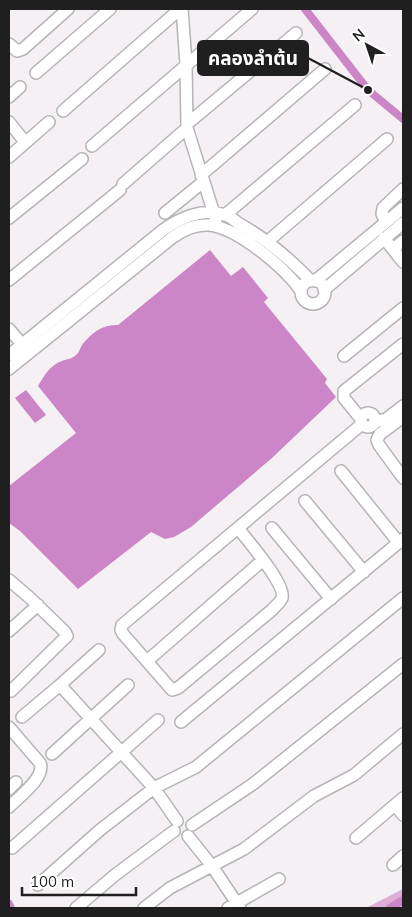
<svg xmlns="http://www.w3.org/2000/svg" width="412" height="917" font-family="Mulish,'Noto Sans Thai',sans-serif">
<rect width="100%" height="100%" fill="#f4f0f3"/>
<path fill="#dcaed7" d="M403 889V908H366Z"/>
<path fill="#cc85c6" d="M210 250 231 276 243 267 268 298 264 302 327 379 325 383 336 397 272 458 191 527 174 537 165 539 151 532 78 589 20 531 9 523V486L76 433 38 386C44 376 50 365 62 361 67 359 72 359 76 355 79 353 80 348 82 345 91 333 103 324 118 325Z
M26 390 46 415 35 423 15 398Z"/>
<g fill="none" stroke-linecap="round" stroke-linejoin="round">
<path stroke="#cc85c6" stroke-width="8" d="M305 9 368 90 403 119
M9 904 11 908
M390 908 403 900"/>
<g stroke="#b7b4b7" stroke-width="14">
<path id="minor" d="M182 9 186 64 187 128 216 220
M9 44 17 51 23 49 68 9
M36 73 110 9
M9 97 20 87
M63 111 180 9
M9 122 25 142
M187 124 296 33
M92 146 252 9
M9 157 49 122
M201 175 325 69
M123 184 187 128
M165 213 203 182
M225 215 355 105
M9 218 82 159
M386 222 382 214 383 208 403 189
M384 238 403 262
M267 242 387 139
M393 249 403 241
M9 280 120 190
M301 292a12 12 0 1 1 24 0a12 12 0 1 1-24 0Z
M315 281 403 208
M324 290 403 223
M9 329 27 350
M9 355 163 230C180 218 204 207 225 215 230 216 234 220 238 223 265 238 289 258 311 281
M344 356 403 308
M9 369 173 237C184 230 195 224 209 225 238 228 285 268 301 291
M361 420a7 7 0 1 1 14 0a7 7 0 1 1-14 0Z
M403 417 380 434 377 440 379 445 403 478
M361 419 344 398V391L403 344
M375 422 386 419 403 406
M341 471 399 543
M305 501 364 572
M238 528C247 540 286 584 282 598 280 603 275 606 272 610L178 688 172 690 123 634 121 630 122 625 362 424
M272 528 331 599
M9 580 30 598 65 632 67 636 11 691
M9 631 38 605
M99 650 60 685 154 788 177 821
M147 661 263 560
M22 717 60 685
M181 722 403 539
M9 727 40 763C46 777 19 797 9 807
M52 754 128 685
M9 789 16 782
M395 805 403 815
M192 825 253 784 403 664
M188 836 212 866 240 908
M356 838 403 798
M12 848 158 720
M393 865 403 856
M38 885 100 830 154 788 196 767 403 598
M76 908 115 875 174 831
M144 908 170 888 244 849 314 796 354 775 403 734
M228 908 279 879"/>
</g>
<use href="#minor" stroke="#fff" stroke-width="11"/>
</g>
<path fill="none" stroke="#201f20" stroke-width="2" d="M368 90L308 58"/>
<circle fill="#201f20" stroke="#fff" stroke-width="2" cx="368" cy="90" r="5"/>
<rect fill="#201f20" stroke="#201f20" stroke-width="2" x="198" y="41" width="110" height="34" rx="5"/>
<g font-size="19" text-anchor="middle" font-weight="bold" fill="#fff">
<text x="253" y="65">คลองลำต้น</text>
</g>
<rect width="412" height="917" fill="none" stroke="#201f20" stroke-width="20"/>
<g transform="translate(367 45) rotate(320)" stroke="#ffffff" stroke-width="4" paint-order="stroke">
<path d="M0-4L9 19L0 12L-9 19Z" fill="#201f20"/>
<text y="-8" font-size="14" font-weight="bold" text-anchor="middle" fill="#201f20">N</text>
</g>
<path d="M22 887v8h114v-8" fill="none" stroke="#201f20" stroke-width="2.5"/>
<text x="30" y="887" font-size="15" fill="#201f20" stroke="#ffffff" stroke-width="4" paint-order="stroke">100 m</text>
</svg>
